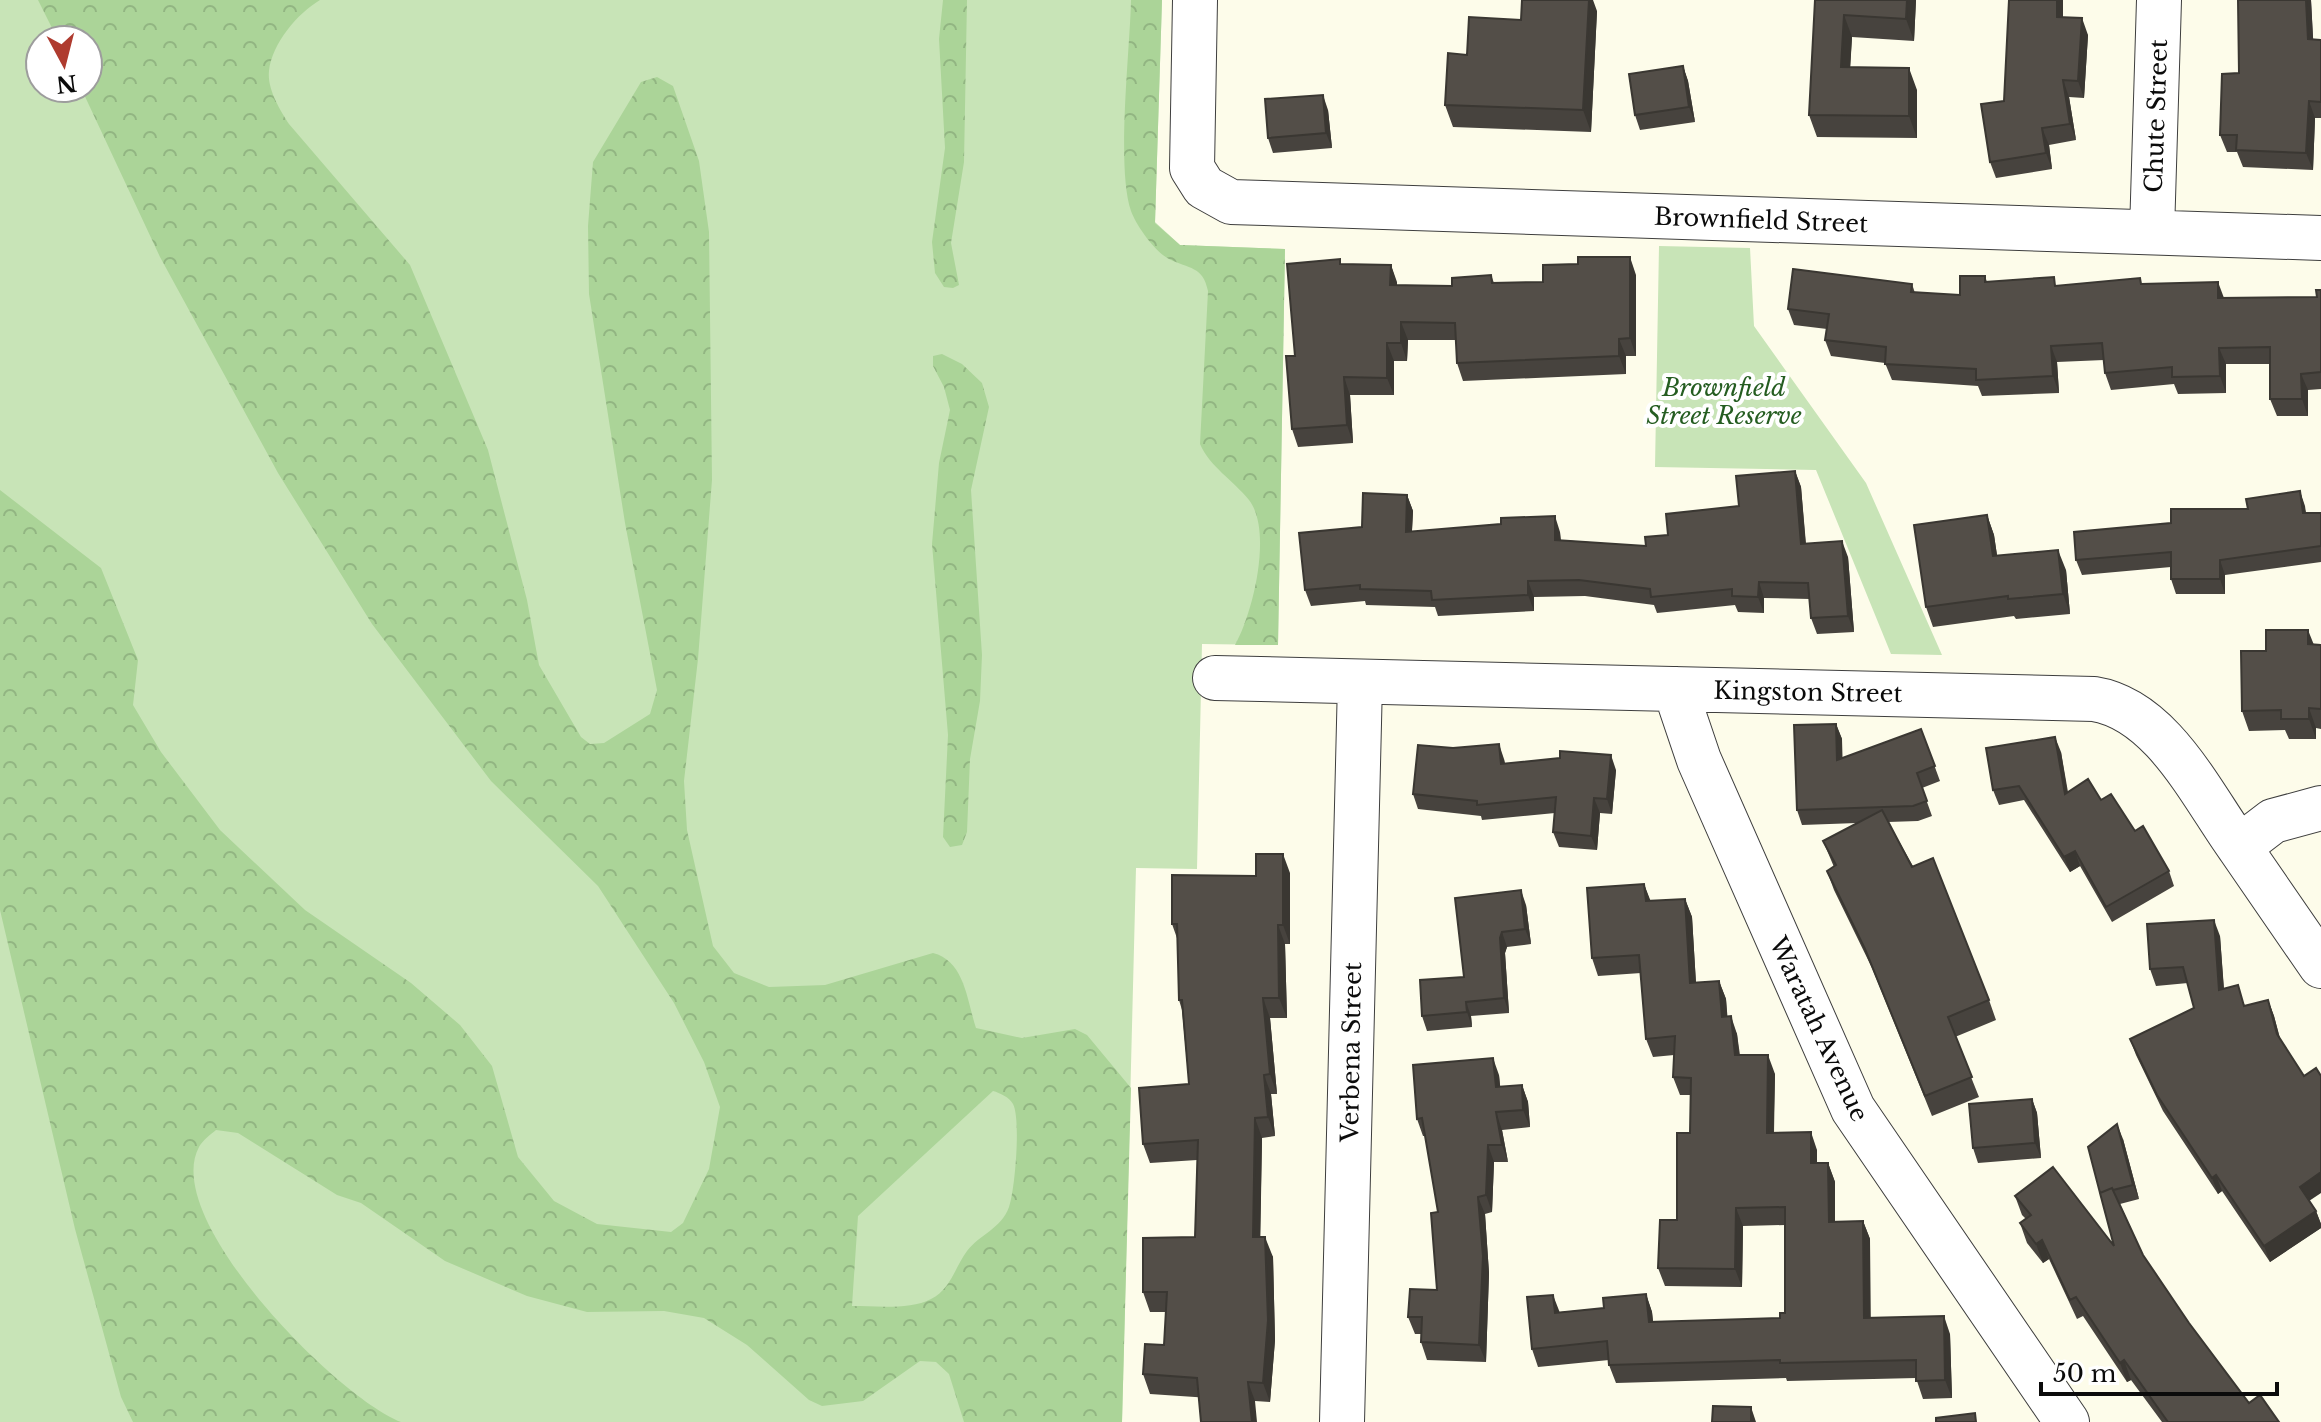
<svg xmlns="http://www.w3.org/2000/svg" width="2321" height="1422" font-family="'Libre Baskerville',serif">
<defs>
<pattern id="forest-crowns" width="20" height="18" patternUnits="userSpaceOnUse" patternTransform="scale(2)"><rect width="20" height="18" fill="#abd498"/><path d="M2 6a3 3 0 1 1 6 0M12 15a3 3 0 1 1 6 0" fill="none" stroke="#92b582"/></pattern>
</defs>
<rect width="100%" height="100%" fill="#fdfcea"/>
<path fill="#c8e4b7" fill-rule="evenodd" d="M0 0H1162L1155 222 1180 245 1285 249 1278 645 1202 644 1197 869 1136 868 1122 1422H0ZM40 40H88V88H40Z
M1659 246 1750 248 1754 326 1866 483 1942 655 1891 654 1816 470 1655 467Z"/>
<path fill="url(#forest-crowns)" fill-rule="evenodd" d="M38 0H320C298 13 272 43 269 71 267 89 280 110 289 124L410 265 488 450 527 600 539 665 581 737 590 744 604 743 650 714 657 690 625 523 589 294 588 226 593 162 641 82 657 77 673 86 699 161 709 232 712 480 698 659 684 781 687 830 713 946 734 973 769 987 825 985 933 953C965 961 967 1001 976 1028L1022 1038 1075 1029 1087 1035 1131 1088 1122 1422H964L949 1374 936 1362 920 1361 863 1401 822 1406 809 1400 747 1345 704 1318 664 1311 587 1312 527 1296 445 1261 361 1203 337 1195 238 1133 216 1130C211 1134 202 1141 199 1147 160 1219 338 1398 401 1422H133L121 1397 75 1229 0 910V490L101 568 138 660 133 705 161 752 220 830 305 910 411 983 460 1025 492 1066 518 1157 554 1201 597 1224 671 1232 683 1223 709 1169 720 1107 704 1062 674 1003 598 886 491 781 372 624 278 473 160 257 81 88H88V40H58ZM993 1091C1000 1093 1009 1097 1013 1104 1021 1119 1015 1190 1009 1207 1001 1229 980 1234 967 1251 955 1267 951 1289 931 1299 910 1310 876 1306 852 1306L858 1216Z
M943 0H967L964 162 951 243 959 285 953 288 944 287 935 273 932 242 945 148 939 39Z
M1131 0H1162L1155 223 1180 245 1285 249 1278 645H1235C1253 613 1273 531 1249 500 1233 480 1210 467 1200 444L1208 291C1203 266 1189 269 1169 259 1155 252 1136 225 1131 211 1116 167 1130 51 1131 0Z
M942 354 962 364 982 383 989 407 971 490 982 655 980 701 970 759 967 832 962 845 950 847 943 837 948 735 932 544 939 463 950 410 944 387 933 366V356Z"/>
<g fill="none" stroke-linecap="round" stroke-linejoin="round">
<g stroke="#3e3e3e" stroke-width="46">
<path id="minor" d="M1195 0 1192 168 1204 187 1231 202 2321 238
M2152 232 2159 0
M1215 678 2094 699C2162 710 2201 794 2239 847L2273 821 2321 808
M1675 689 1699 760 1853 1109 2067 1422
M2239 847 2321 966
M1342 1422 1360 682"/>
</g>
<use href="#minor" stroke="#fff" stroke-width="44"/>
</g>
<path fill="#47433e" d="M1815 0H1916L1914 41 1852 37 1850 67 1917 90V138L1817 137 1809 115Z
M2009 0H2063V17L2088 35 2084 98 2069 97 2076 140 2049 145 2052 169 1996 178 1990 162 2004 101Z
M2311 0 2313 39 2321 40V118H2315L2313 170 2243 167 2237 152H2227L2220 135 2239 73Z
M1597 11 1591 132 1453 127 1445 105 1467 55 1521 20Z
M1683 66 1688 81 1695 122 1640 130 1635 115Z
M1328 110 1332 148 1273 153 1268 138Z
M1340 259 1341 264 1391 265 1397 285 1452 286 1491 275 1494 283 1543 282 1636 275V356H1626V374L1463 381 1457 363 1456 340H1408L1407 361H1394V395H1350L1353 443 1298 447 1292 429 1295 356Z
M1985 276 1987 282 2057 286 2142 283 2224 298 2317 297 2321 290V389L2308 390V416H2277L2270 399V364H2226V393L2178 394 2174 384 2111 390 2105 373 2104 360 2057 362 2059 393 1982 396 1978 386 1892 380 1885 363 1831 356 1825 340 1827 329 1794 325 1788 309 1912 284 1915 293 1960 295Z
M1795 471 1801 487 1806 544 1848 557 1854 632 1817 634 1811 618 1810 599 1764 598V613L1738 612 1735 605 1657 613 1654 605 1585 596 1534 597V611L1438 616 1435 607 1366 605 1365 601 1311 606 1305 590 1362 527 1407 495 1413 511 1412 531 1560 532 1561 540 1646 546 1668 535 1739 506Z
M2300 491 2306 513H2321V562L2225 575V594H2176L2171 579V567L2082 575 2076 560 2171 523 2248 509Z
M1987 515 1994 535 1997 555 2066 570 2070 614 2016 619 2014 616 1933 627 1926 607Z
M2314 645H2321V729L2316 728V739H2289L2285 730 2249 731 2242 711Z
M1836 724 1842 739V758L1921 729 1940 781 1922 788 1932 816 1918 821 1888 822 1989 1000 1996 1020 1955 1037 1979 1097 1932 1116 1872 968 1834 890 1827 871 1834 867 1823 841 1857 823 1802 825 1797 810Z
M2061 752 2068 792 2101 800 2135 831 2169 871 2174 886 2112 922 2080 866 2070 872 2024 800 1999 805 1993 790Z
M1504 759 1505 763 1616 770 1612 814 1600 813 1597 850 1559 847 1553 832 1555 813 1482 820 1481 816 1418 809 1413 794Z
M1290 873V944H1285L1287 1018H1270L1277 1094H1271L1275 1136 1262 1138 1260 1237 1273 1257 1275 1340 1270 1402 1150 1394 1143 1374 1164 1345 1166 1312H1150L1143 1292 1195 1237 1197 1160 1150 1163 1143 1144 1189 1084 1182 1010 1179 1000 1178 941 1172 924 1256 876Z
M1644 884 1650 901 1685 899 1692 917 1696 983 1719 981 1726 999 1727 1016 1737 1034 1740 1055 1775 1074 1774 1133 1817 1150V1163H1828L1835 1182V1222L1863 1221 1870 1239V1318L1950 1334 1952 1398 1923 1399 1916 1378 1787 1381 1786 1378 1616 1383 1609 1365V1360L1538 1367 1532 1349 1560 1312 1604 1308 1646 1294 1652 1312 1653 1322 1780 1318 1785 1313V1225L1743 1226 1742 1287 1665 1286 1658 1268 1677 1220 1690 1133 1691 1095H1680L1673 1077 1674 1055 1653 1057 1646 1039 1641 973 1598 976 1592 958Z
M1455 898 1526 905 1531 944 1507 947 1505 953 1509 1013 1471 1016 1472 1027 1427 1031 1422 1016 1464 977Z
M2220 936 2224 989 2245 1006 2268 1000 2274 1016 2280 1038 2309 1201 2316 1211 2321 1224V1228L2270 1262 2222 1191 2218 1194 2163 1111 2136 1055 2130 1039 2194 1008 2188 983 2156 986 2150 969Z
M1499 1075 1500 1087 1522 1085 1528 1102 1530 1127 1502 1130 1508 1162H1494L1492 1212 1485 1214 1489 1273 1486 1362 1427 1360 1421 1342V1334H1415L1408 1317 1437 1290 1438 1212 1425 1136H1423L1417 1119Z
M2032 1099 2037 1113 2041 1158 1978 1163 1973 1148Z
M2123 1139 2139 1199 2120 1204 2143 1255 2189 1323 2249 1403 2279 1422H2162L2131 1380 2127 1382 2083 1316 2077 1319 2049 1259 2043 1263 2027 1243 2020 1223 2026 1219 2022 1215 2015 1196 2114 1246 2088 1147Z"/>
<path fill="#3a3732" d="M1589 0H1593L1597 11 1591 132 1583 110Z
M1907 0H1916L1914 41 1906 19Z
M2057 0H2063V34L2057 17Z
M2306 0H2311L2314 55 2308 39Z
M1844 15 1852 37 1849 89 1841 67Z
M2082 18 2088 35 2084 98 2078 81Z
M1683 66 1688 81 1695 122 1689 107Z
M1909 68 1917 90V138L1909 116Z
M2063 80 2069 97 2076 140 2070 124Z
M1323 95 1328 110 1332 148 1326 133Z
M2309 101 2315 118 2313 170 2306 153Z
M2042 128 2049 145 2052 169 2046 153Z
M1630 257 1636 275V356L1630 338Z
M1391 265 1397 282V303L1390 285Z
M2218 282 2224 298H2218Z
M1401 322 1408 340 1407 361 1401 343Z
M1619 339 1626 356V374L1619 356Z
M1387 343 1394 361V395L1387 378Z
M2051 346 2057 362 2059 393 2053 376Z
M2219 348 2226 364V393L2220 376Z
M2301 374 2308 390V416L2302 399Z
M1344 377 1350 395 1353 443 1347 425Z
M1795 471 1801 487 1807 560 1801 544Z
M2300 491 2305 506 2308 528 2303 513Z
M1407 495 1413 511 1411 548 1406 532Z
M1987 515 1994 535 2000 576 1993 556Z
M1555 516 1560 532 1561 556 1555 540Z
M1842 541 1848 557 1854 632 1848 616Z
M2058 550 2066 570 2070 614 2063 594Z
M2220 560 2225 575V594L2220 579Z
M1528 581 1534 597V611L1528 595Z
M1759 582 1764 598V613L1758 597Z
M2308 630 2316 650 2308 644Z
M2309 708 2316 728V739L2309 719Z
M1836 724 1842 739 1843 775 1837 760Z
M2055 737 2061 752 2070 809 2065 794Z
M1499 744 1504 759 1506 779 1501 764Z
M1611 755 1616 770 1612 814 1607 799Z
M1594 798 1600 813 1597 850 1591 836Z
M2075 851 2080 866 2070 872 2064 857Z
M1283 854 1290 873V944L1283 925Z
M1644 884 1651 902 1646 901Z
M1521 890 1526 905 1531 944 1525 929Z
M1685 899 1692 917 1697 1001 1690 983Z
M2214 920 2220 936 2225 1006 2219 990Z
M1278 925 1285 944 1287 1018 1279 998Z
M1502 932 1507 947 1505 953 1509 1013 1504 998 1500 938Z
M1719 981 1726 999 1729 1035 1722 1017Z
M1263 998 1270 1018 1277 1094 1270 1074Z
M2268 1000 2274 1016 2283 1051 2277 1034Z
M1466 1002 1471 1016 1472 1027 1467 1012Z
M1731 1016 1737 1034 1741 1073 1735 1055Z
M1768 1055 1775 1074 1773 1151 1767 1133Z
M1493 1058 1499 1075 1502 1104 1496 1087Z
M1264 1075 1271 1094 1275 1136 1268 1117Z
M1522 1085 1528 1102 1530 1127 1523 1110Z
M2032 1099 2037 1113 2041 1158 2035 1143Z
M1496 1112 1502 1130 1508 1162 1502 1145Z
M1255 1118 1262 1138 1260 1257 1253 1237Z
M2117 1124 2123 1139 2139 1199 2133 1185Z
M1811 1132 1817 1150V1182L1811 1163Z
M1488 1145 1494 1162 1492 1212 1486 1195Z
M1828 1163 1835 1182V1240L1829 1222Z
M2321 1172V1193L2306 1203 2300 1187Z
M2216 1175 2222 1191 2218 1194 2212 1178Z
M1478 1197 1485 1214 1489 1273 1486 1362 1479 1345Z
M1736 1208 1743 1226 1742 1287 1735 1269Z
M2316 1211 2321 1224V1228L2270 1262 2264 1246Z
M1863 1221 1870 1239 1871 1336 1864 1318Z
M1265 1237 1273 1257 1275 1340 1270 1402 1263 1383Z
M2042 1240 2049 1259 2043 1263 2036 1244Z
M1646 1294 1652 1312 1655 1340 1649 1322Z
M1553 1295 1560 1313H1555Z
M1944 1316 1950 1334 1952 1398 1945 1380Z
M2124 1360 2131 1380 2127 1382 2120 1363Z
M1248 1382 1255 1401 1257 1422H1252Z
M1751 1407 1756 1422H1751Z"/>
<path fill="#534e48" stroke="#3a3732" stroke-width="2" d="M1522 0H1589L1583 110 1445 105 1448 53 1467 55 1469 17 1521 20Z
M1815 0H1907L1906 19 1844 15 1841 67 1909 68V116L1809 115Z
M2009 0H2057V17L2082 18 2078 81 2063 80 2070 124 2042 128 2046 153 1990 162 1981 104 2004 101Z
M2238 0H2306L2308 39 2321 40V102L2309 101 2306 153 2236 150 2237 135H2220L2222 74 2239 73Z
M1683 66 1689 107 1635 115 1629 74Z
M1323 95 1326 133 1268 138 1265 99Z
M1578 257H1630V338L1619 339V356L1457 363 1455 323 1401 322V343H1387V378L1344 377 1347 425 1292 429 1286 356H1295L1287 264 1340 259V264L1391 265 1390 285 1452 286V278L1491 275 1492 283 1543 282V265L1578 264Z
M1793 269 1912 284 1911 292 1960 295V276H1985V282L2054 277 2055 286 2140 278 2141 284 2218 282V298L2317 297 2316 290H2321V372L2301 374 2302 399H2270V347L2219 348 2220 376 2172 377V367L2105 373 2102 343 2051 346 2053 376 1976 380V369L1885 364 1886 347 1825 340 1829 314 1788 309Z
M1795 471 1801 544 1842 541 1848 616 1811 618 1808 583 1759 582 1758 597 1732 596V589L1651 597 1650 589 1579 580 1528 581V595L1432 600 1431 591 1360 589V585L1305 590 1299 533 1362 527 1363 493 1407 495 1406 532 1501 524V518L1555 516V540L1646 546 1645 537 1668 535 1666 514 1739 506 1736 476Z
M2300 491 2303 513H2321V546L2220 560V579H2171V552L2076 560 2074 532 2171 523V509H2248L2246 499Z
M1987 515 1993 556 2058 550 2063 594 2008 599V596L1926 607 1914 525Z
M2266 630H2308V644L2321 645V709L2309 708V719H2281V710L2242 711 2241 651H2266Z
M1836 724 1837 760 1921 729 1935 766 1917 773 1927 801 1913 806 1797 810 1794 725Z
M2055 737 2065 794 2088 779 2101 800 2111 794 2135 831 2143 826 2169 871 2106 907 2075 851 2064 857 2019 786 1993 790 1986 748Z
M1499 744 1501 764 1560 758V751L1611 755 1607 799 1594 798 1591 836 1553 832 1556 797 1477 805V801L1413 794 1418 745 1453 748Z
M1882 810 1912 867 1933 858 1989 1000 1948 1017 1972 1077 1925 1096 1865 949 1827 871 1836 865 1823 841Z
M1256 854H1283V925H1278L1279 998H1263L1270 1074 1264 1075 1268 1117 1255 1118 1253 1237H1265L1268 1320 1263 1383 1248 1382 1252 1422H1201L1197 1378 1143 1374 1145 1344 1164 1345 1167 1292H1143V1238L1195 1237 1198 1140 1143 1144 1139 1088 1189 1084 1182 1000H1179L1177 924H1172V875L1256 876Z
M1644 884 1646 901 1685 899 1690 983 1719 981 1722 1017 1731 1016 1735 1055H1768L1767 1133 1811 1132V1163H1828L1829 1222 1863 1221 1864 1318 1944 1316 1945 1380 1916 1381V1360L1780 1363V1360L1609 1365 1607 1341 1532 1349 1527 1297 1553 1295 1555 1313 1604 1308 1603 1298 1646 1294 1649 1322 1780 1318V1313H1785V1207L1736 1208 1735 1269 1658 1268 1660 1220H1677V1133H1690L1691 1078 1673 1077 1675 1036 1646 1039 1639 955 1592 958 1587 888Z
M1521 890 1525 929 1502 932 1500 938 1504 998 1466 1002 1467 1012 1422 1016 1420 980 1464 977 1455 898Z
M2214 920 2219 990 2238 985 2244 1006 2268 1000 2277 1034 2304 1076 2316 1068 2321 1076V1172L2300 1187 2316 1211 2264 1246 2216 1175 2212 1178 2157 1095 2130 1039 2194 1008 2183 967 2150 969 2147 924Z
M1493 1058 1496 1087 1522 1085 1523 1110 1496 1112 1502 1145H1488L1486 1195 1478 1197 1483 1256 1479 1345 1421 1342 1422 1317H1408L1410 1289 1437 1290 1431 1213 1438 1212 1422 1118 1417 1119 1413 1065Z
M2032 1099 2035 1143 1973 1148 1969 1104Z
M2117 1124 2133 1185 2113 1190 2112 1188 2100 1193 2088 1147Z
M2053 1167 2114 1246 2100 1193 2112 1188 2143 1255 2189 1323 2249 1403 2260 1395 2279 1422H2168L2124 1360 2120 1363 2076 1297 2070 1300 2042 1240 2036 1244 2020 1223 2031 1215 2015 1196Z
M1713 1406 1751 1407V1422H1712Z
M1975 1413 1976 1422H1936V1418Z"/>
<g text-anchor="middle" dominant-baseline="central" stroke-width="8" stroke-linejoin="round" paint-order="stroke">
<g font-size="24" fill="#0b0b0b" stroke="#fff">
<text transform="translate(2156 116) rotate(-88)">Chute Street</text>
<text transform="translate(1761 220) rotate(2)">Brownfield Street</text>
<text transform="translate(1808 692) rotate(1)">Kingston Street</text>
<text transform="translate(1819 1029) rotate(65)">Waratah Avenue</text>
<text transform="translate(1351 1052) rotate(-89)">Verbena Street</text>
</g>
<g font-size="24" font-style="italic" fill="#255d21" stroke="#fff">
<text x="1724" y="387">Brownfield<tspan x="1724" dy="28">Street Reserve</tspan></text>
</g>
</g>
<g transform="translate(64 64) rotate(173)"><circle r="38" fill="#ffffff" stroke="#9d9d9d" stroke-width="2"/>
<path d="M0-6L14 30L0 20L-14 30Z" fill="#af3b2f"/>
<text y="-12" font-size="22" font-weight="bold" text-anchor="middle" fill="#0b0b0b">N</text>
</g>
<path d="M2041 1382v12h236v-12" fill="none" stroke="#0b0b0b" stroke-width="4"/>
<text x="2053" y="1382" font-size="24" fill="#0b0b0b" stroke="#ffffff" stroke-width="6" paint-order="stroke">50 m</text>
</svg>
